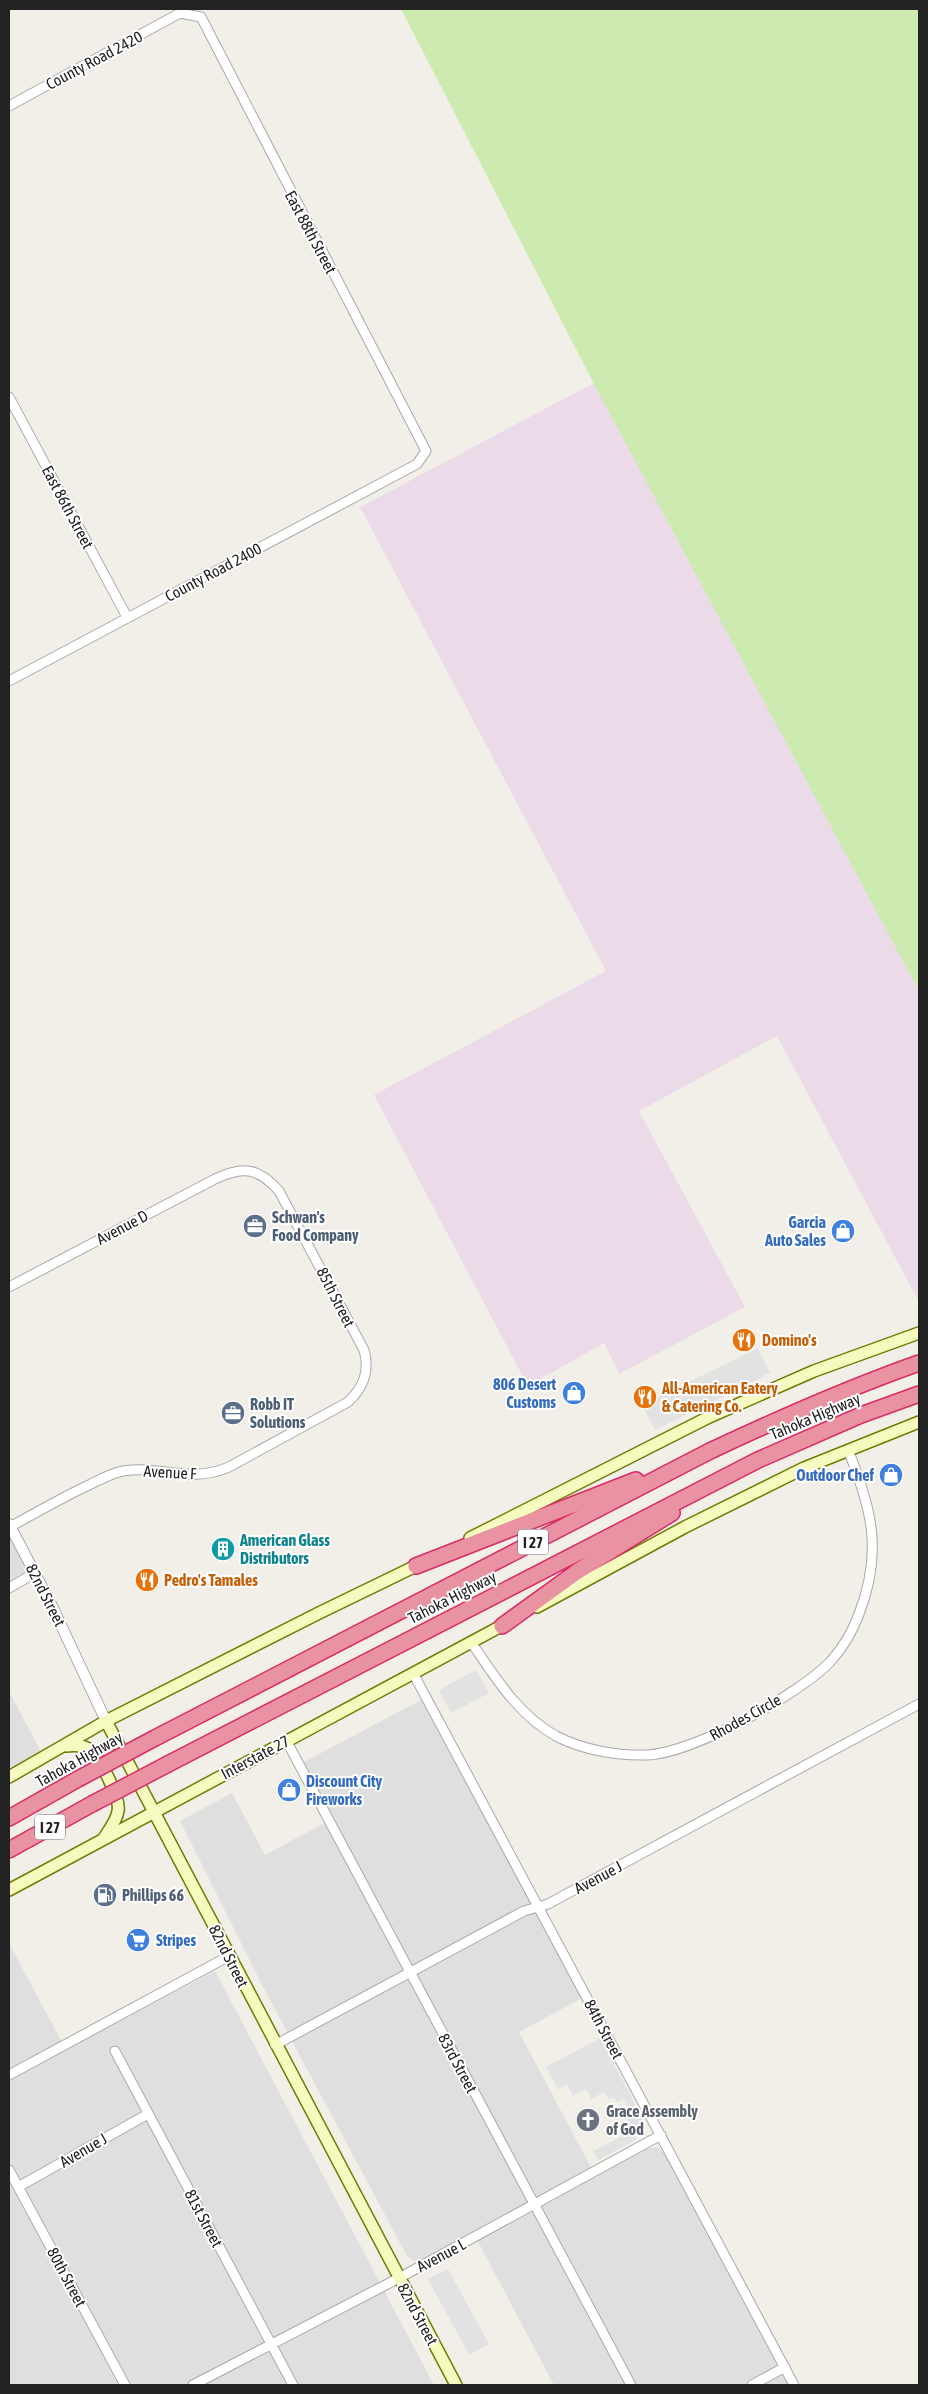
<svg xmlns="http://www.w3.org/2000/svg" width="928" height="2394" font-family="'Asap Condensed',sans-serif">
<rect width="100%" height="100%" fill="#f2efe9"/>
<path fill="#e0dfdf" d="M9 1535 30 1574 9 1585Z
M9 1691 41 1752 9 1770Z
M423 1699 582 1998 519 2032 595 2175 645 2149 657 2147 665 2153 789 2385H554L474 2234 424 2259 414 2261 407 2256 262 1985 180 1821 232 1793 265 1855 332 1819 302 1763Z
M9 1943 66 2050 215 1971 434 2385H9Z"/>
<path fill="#ebdbe8" d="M596 382 919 990V1302L777 1036 639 1111 745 1307 619 1374 604 1343 528 1386 374 1095 606 971 360 507Z"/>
<path fill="#cdebb0" d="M401 9H919V991L595 386Z"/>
<path fill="#e2e2e2" d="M758 1348 770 1373 655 1430 642 1405Z
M476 1670 489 1693 451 1713 439 1690Z
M600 2038 643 2119 635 2140 598 2160 593 2151 632 2131 622 2112 629 2108 624 2099 617 2102 614 2097 609 2099 604 2092 591 2099 586 2089 573 2096 567 2084 558 2089 546 2067Z
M448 2269 489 2344 469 2355 428 2279Z"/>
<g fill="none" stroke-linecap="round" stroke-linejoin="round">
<g stroke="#a9a9a9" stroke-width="11">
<path id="minor" d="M9 106 180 13 201 17 426 451 417 464 9 681
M9 397 127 617
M9 1287 215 1179C242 1166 258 1167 279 1191L364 1350C370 1371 364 1387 348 1402L229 1467C189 1484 161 1465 123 1471 112 1473 101 1479 91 1484 63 1497 37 1512 10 1527
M9 1588 35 1573
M471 1642C495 1677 518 1715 556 1736 583 1750 617 1756 648 1755 693 1753 798 1695 830 1662 842 1649 853 1630 859 1614 883 1552 872 1509 848 1450
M413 1673 794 2385
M286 1740 631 2385
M275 2045 524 1911 548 1904 919 1704
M115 2051 293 2385
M9 2075 229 1956
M9 2170 125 2385
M18 2187 148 2114
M193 2385 399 2278 661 2135
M752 2385 785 2367"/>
</g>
<g stroke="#a9a9a9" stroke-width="12">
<path id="tertiary" d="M9 1524 52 1606 106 1721"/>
</g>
<g stroke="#707d05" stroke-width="14">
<path id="secondary" d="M470 1538 707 1418 814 1371 919 1333
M537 1607 685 1527 804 1468 919 1422
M106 1721 456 2385
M66 1746C74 1745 82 1745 89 1749 99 1756 121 1799 118 1811 117 1820 109 1830 104 1838
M9 1777 106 1721 319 1613 422 1563
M9 1890 507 1623"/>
</g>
<g stroke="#dc2a67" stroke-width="18">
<path id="motorway" d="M416 1566 636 1480
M502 1626 578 1571 672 1513
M155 1738 710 1451C778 1419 848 1388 919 1363
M168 1764 758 1460 861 1415 919 1394
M9 1818 78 1779
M9 1850 92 1804"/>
</g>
<use href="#minor" stroke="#fff" stroke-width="9"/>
<use href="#tertiary" stroke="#fff" stroke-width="10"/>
<use href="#secondary" stroke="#f7fabf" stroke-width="11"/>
<use href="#motorway" stroke="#e892a2" stroke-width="15"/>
<g stroke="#dc2a67" stroke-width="18" stroke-linecap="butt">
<path id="motorway-bridge" d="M78 1779 155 1738
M92 1804 168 1764"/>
</g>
<use href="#motorway-bridge" stroke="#e892a2" stroke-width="15"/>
</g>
<defs>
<g id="office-disc" transform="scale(1.25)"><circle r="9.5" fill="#5c6f8a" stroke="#fff"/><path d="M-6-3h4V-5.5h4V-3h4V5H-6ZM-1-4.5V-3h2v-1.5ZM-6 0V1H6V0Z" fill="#fff"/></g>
<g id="shop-disc" transform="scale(1.25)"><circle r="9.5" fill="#3f7fe0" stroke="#fff"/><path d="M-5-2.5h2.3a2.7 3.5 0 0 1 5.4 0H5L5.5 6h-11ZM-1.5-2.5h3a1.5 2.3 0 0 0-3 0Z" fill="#fff"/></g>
<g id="restaurant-disc" transform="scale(1.25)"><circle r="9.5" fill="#e8710a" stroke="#fff"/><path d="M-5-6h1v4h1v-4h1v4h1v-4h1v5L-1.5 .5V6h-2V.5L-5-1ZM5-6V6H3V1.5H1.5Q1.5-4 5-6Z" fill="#fff"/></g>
<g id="building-disc" transform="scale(1.25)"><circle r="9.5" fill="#0f9aa8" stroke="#fff"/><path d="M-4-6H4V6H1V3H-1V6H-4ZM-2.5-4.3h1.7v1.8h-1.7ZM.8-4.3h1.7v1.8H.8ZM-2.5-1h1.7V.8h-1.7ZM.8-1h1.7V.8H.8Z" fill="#fff"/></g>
<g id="fuel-disc" transform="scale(1.25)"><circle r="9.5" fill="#5c6f8a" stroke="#fff"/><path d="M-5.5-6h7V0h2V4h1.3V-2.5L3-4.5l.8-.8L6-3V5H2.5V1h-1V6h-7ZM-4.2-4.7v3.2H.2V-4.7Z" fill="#fff"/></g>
<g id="supermarket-disc" transform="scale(1.25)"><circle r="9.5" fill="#3f7fe0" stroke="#fff"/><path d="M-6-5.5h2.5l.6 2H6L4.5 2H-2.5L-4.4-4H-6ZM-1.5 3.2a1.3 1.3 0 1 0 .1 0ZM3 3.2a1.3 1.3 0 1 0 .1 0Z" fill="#fff"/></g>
<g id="church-disc" transform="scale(1.25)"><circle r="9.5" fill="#6b7280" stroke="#fff"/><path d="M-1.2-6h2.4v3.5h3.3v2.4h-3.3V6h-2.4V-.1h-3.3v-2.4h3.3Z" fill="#fff"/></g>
</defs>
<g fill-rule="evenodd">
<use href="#office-disc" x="255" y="1226"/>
<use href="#shop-disc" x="843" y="1231"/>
<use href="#restaurant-disc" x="744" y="1340"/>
<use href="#shop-disc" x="574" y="1393"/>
<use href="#restaurant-disc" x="645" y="1397"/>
<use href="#office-disc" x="233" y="1413"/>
<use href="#shop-disc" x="891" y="1475"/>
<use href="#building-disc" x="223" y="1549"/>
<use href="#restaurant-disc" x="147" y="1580"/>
<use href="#shop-disc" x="289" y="1790"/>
<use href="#fuel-disc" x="105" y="1895"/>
<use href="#supermarket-disc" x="138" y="1940"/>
<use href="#church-disc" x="588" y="2120"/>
</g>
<g text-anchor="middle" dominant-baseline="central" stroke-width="4" stroke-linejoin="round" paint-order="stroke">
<g fill="#fff" stroke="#646464" stroke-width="1">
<rect x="518" y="1529.5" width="30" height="25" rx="4"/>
<rect x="35" y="1814.5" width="30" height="25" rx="4"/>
</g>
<g font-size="15" font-weight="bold" fill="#222">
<text x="533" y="1542">I 27</text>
<text x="50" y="1827">I 27</text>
</g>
<g font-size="16" fill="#222" stroke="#fff">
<text transform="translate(94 60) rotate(-28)">County Road 2420</text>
<text transform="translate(311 232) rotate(62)">East 88th Street</text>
<text transform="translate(68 507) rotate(62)">East 86th Street</text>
<text transform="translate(213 572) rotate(-28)">County Road 2400</text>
<text transform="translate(122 1227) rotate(-28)">Avenue D</text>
<text transform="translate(336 1297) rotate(63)">85th Street</text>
<text transform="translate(815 1416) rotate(-23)">Tahoka Highway</text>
<text transform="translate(170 1472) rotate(3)">Avenue F</text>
<text transform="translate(46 1595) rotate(63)">82nd Street</text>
<text transform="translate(452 1597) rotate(-27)">Tahoka Highway</text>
<text transform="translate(745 1717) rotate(-29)">Rhodes Circle</text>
<text transform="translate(255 1757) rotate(-28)">Interstate 27</text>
<text transform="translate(79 1759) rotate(-29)">Tahoka Highway</text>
<text transform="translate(598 1877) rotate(-28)">Avenue J</text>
<text transform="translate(229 1956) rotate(63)">82nd Street</text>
<text transform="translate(604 2029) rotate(62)">84th Street</text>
<text transform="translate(458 2063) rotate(62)">83rd Street</text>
<text transform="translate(83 2150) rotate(-30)">Avenue J</text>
<text transform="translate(204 2218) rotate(62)">81st Street</text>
<text transform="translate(441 2255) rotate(-28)">Avenue L</text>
<text transform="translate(67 2277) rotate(62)">80th Street</text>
<text transform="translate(418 2314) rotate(62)">82nd Street</text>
</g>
<g font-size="16" font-weight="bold" fill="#4e5e75" stroke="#fff" text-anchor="start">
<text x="272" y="1217">Schwan's<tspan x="272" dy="18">Food Company</tspan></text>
<text x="250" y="1404">Robb IT<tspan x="250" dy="18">Solutions</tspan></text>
<text x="122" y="1895">Phillips 66</text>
</g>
<g font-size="16" font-weight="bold" fill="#366cbe" stroke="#fff" text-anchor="end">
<text x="826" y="1222">Garcia<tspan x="826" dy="18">Auto Sales</tspan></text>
<text x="556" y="1384">806 Desert<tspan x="556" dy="18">Customs</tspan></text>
<text x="874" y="1475">Outdoor Chef</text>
<text x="306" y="1781" text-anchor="start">Discount City<tspan x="306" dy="18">Fireworks</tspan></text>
<text x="156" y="1940" text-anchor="start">Stripes</text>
</g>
<g font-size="16" font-weight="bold" fill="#c56008" stroke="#fff" text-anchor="start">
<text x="762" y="1340">Domino's</text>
<text x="662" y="1388">All-American Eatery<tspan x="662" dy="18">&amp; Catering Co.</tspan></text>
<text x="164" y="1580">Pedro's Tamales</text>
</g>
<g font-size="16" font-weight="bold" fill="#0d838f" stroke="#fff" text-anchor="start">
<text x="240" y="1540">American Glass<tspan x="240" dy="18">Distributors</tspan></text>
</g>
<g font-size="16" font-weight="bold" fill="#5b616d" stroke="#fff" text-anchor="start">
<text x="606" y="2111">Grace Assembly<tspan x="606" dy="18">of God</tspan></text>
</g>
</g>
<rect width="928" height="2394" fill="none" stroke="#222222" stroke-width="20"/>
</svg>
